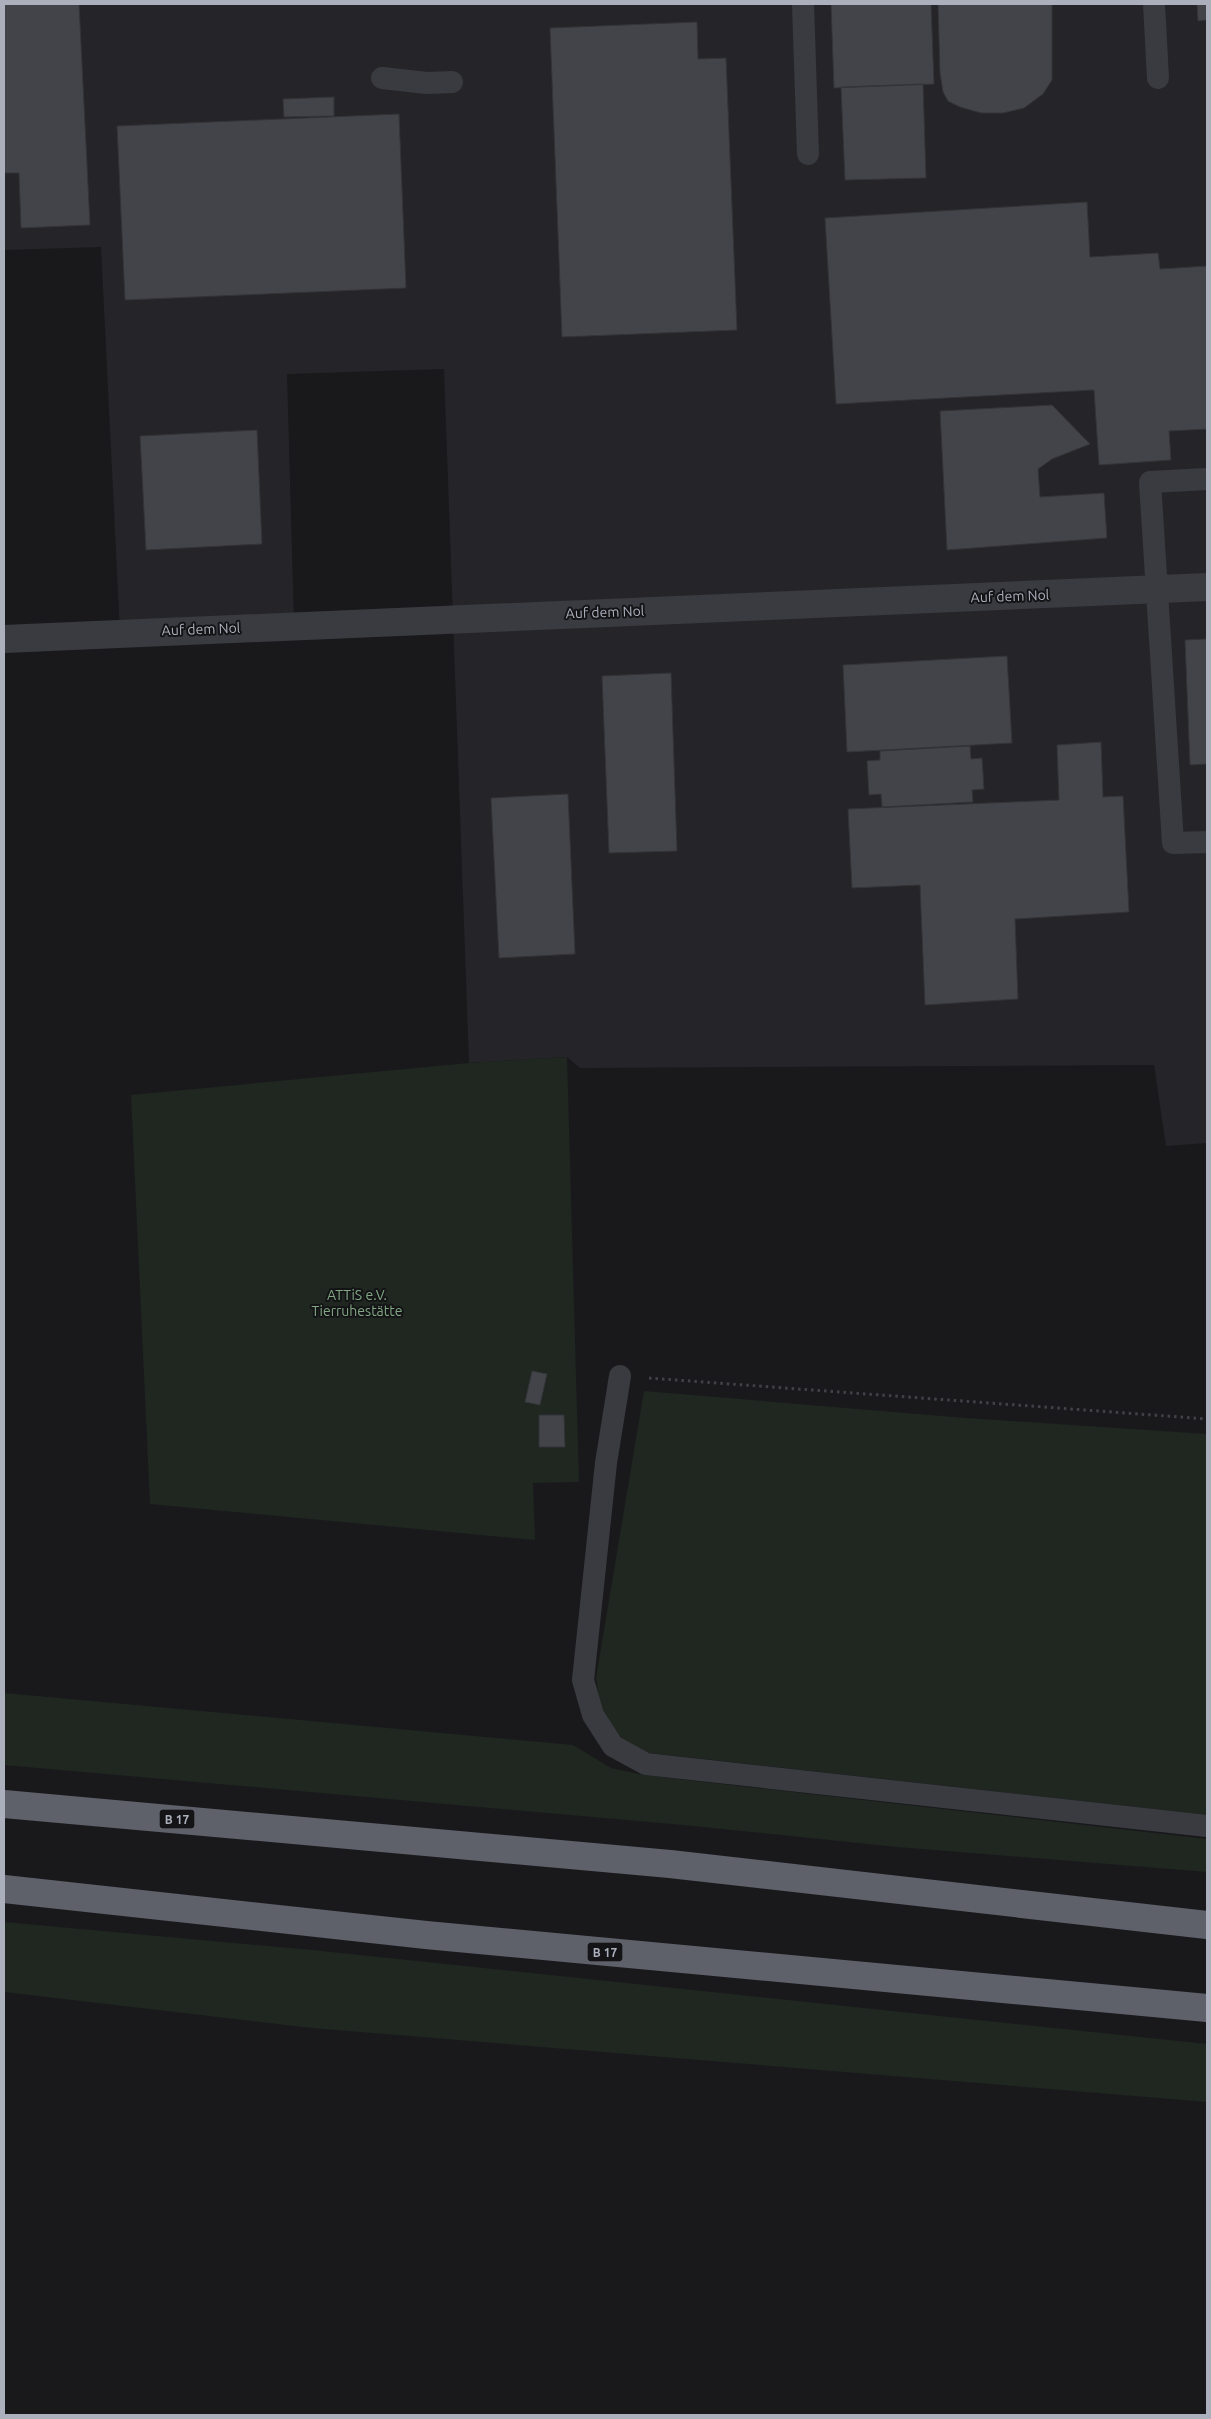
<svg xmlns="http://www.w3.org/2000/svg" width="1211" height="2419" font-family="Ubuntu,sans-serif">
<rect width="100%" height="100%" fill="#19191c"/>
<path fill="#252529" d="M4 4H1207V1143L1166 1146 1154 1065 580 1068 567 1057 469 1063 444 369 287 374 294 625 120 632 101 247 4 250Z"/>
<path fill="#1f2720" d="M567 1057 579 1482 533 1483 535 1540 150 1504 131 1095 469 1063Z
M644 1391 966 1418 1207 1434V1815L650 1753 621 1742 601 1710 596 1678Z
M4 1693 573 1745 611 1768 644 1775 1207 1839V1872L897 1847 683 1825 4 1765Z
M4 1922 312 1950 1207 2044V2102L312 2028 4 1992Z"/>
<path fill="#434449" stroke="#333338" d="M4 4H79L90 225 21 228 19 173H4Z
M831 4H931L934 84 834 88Z
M938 4H1052V80L1043 94 1024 108 1003 113H981L960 107 948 101 943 92 940 73Z
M1197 4H1207V20L1198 21Z
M697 22 698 59 726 58 737 330 562 337 550 28Z
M923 84 926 178 845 180 841 87Z
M334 97V116L284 117 283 99Z
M399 114 406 288 125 300 117 126Z
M1087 202 1090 257 1158 253 1160 269 1207 266V429L1169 431 1171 460 1099 465 1094 390 836 404 825 218Z
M1052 405 1090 444 1052 459 1038 469 1040 497 1104 493 1107 538 947 550 940 411Z
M257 430 262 544 146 550 140 436Z
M1207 639V764L1190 765 1185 640Z
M1007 656 1012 743 847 752 843 665Z
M671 673 677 851 609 853 602 676Z
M1101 742 1103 797 1123 796 1129 912 1015 919 1018 999 925 1005 920 885 852 888 848 809 1059 800 1057 745Z
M970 746 971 759 982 758 984 789 972 790 973 802 882 807 881 794 869 795 867 761 880 760V751Z
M568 794 575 954 499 958 491 798Z
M532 1371 547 1374 540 1405 525 1402Z
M539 1415H564L565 1447H539Z"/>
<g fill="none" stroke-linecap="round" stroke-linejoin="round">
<path stroke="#404248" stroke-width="3" stroke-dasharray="2.5 4" stroke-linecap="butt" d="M649 1378 1207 1419"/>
<path stroke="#3a3b41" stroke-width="22" d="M803 4 808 154
M1154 4 1158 78
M382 78 427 83 452 82
M1207 479 1150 482 1173 843 1207 842
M620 1376 606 1463 583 1680 593 1715 613 1746 646 1764 1207 1826"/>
<path stroke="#3a3b41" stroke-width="28" d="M4 639 1207 587"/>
<path stroke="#5e606a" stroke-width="28" d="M4 1804 670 1864 1207 1925
M4 1889 426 1935 1207 2008"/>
</g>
<g text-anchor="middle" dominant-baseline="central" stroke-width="4" stroke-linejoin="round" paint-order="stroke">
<g fill="#141417" stroke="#7e818a" stroke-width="1">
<rect x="159.5" y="1809.5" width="35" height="19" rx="4"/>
<rect x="587.5" y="1942.5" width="35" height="19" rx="4"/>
</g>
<g font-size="12" font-weight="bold" fill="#abb0bc">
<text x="177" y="1819">B 17</text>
<text x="605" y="1952">B 17</text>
</g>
<g font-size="14" fill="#abb0bc" stroke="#141417">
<text transform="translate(1010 596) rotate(-2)">Auf dem Nol</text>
<text transform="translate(605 612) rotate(-2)">Auf dem Nol</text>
<text transform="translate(201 629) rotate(-2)">Auf dem Nol</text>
</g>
<g font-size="14" fill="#81a883" stroke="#141417">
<text x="357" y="1295">ATTiS e.V.<tspan x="357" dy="16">Tierruhestätte</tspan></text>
</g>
</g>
<rect width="1211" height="2419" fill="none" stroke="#abb0bc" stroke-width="10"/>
</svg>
